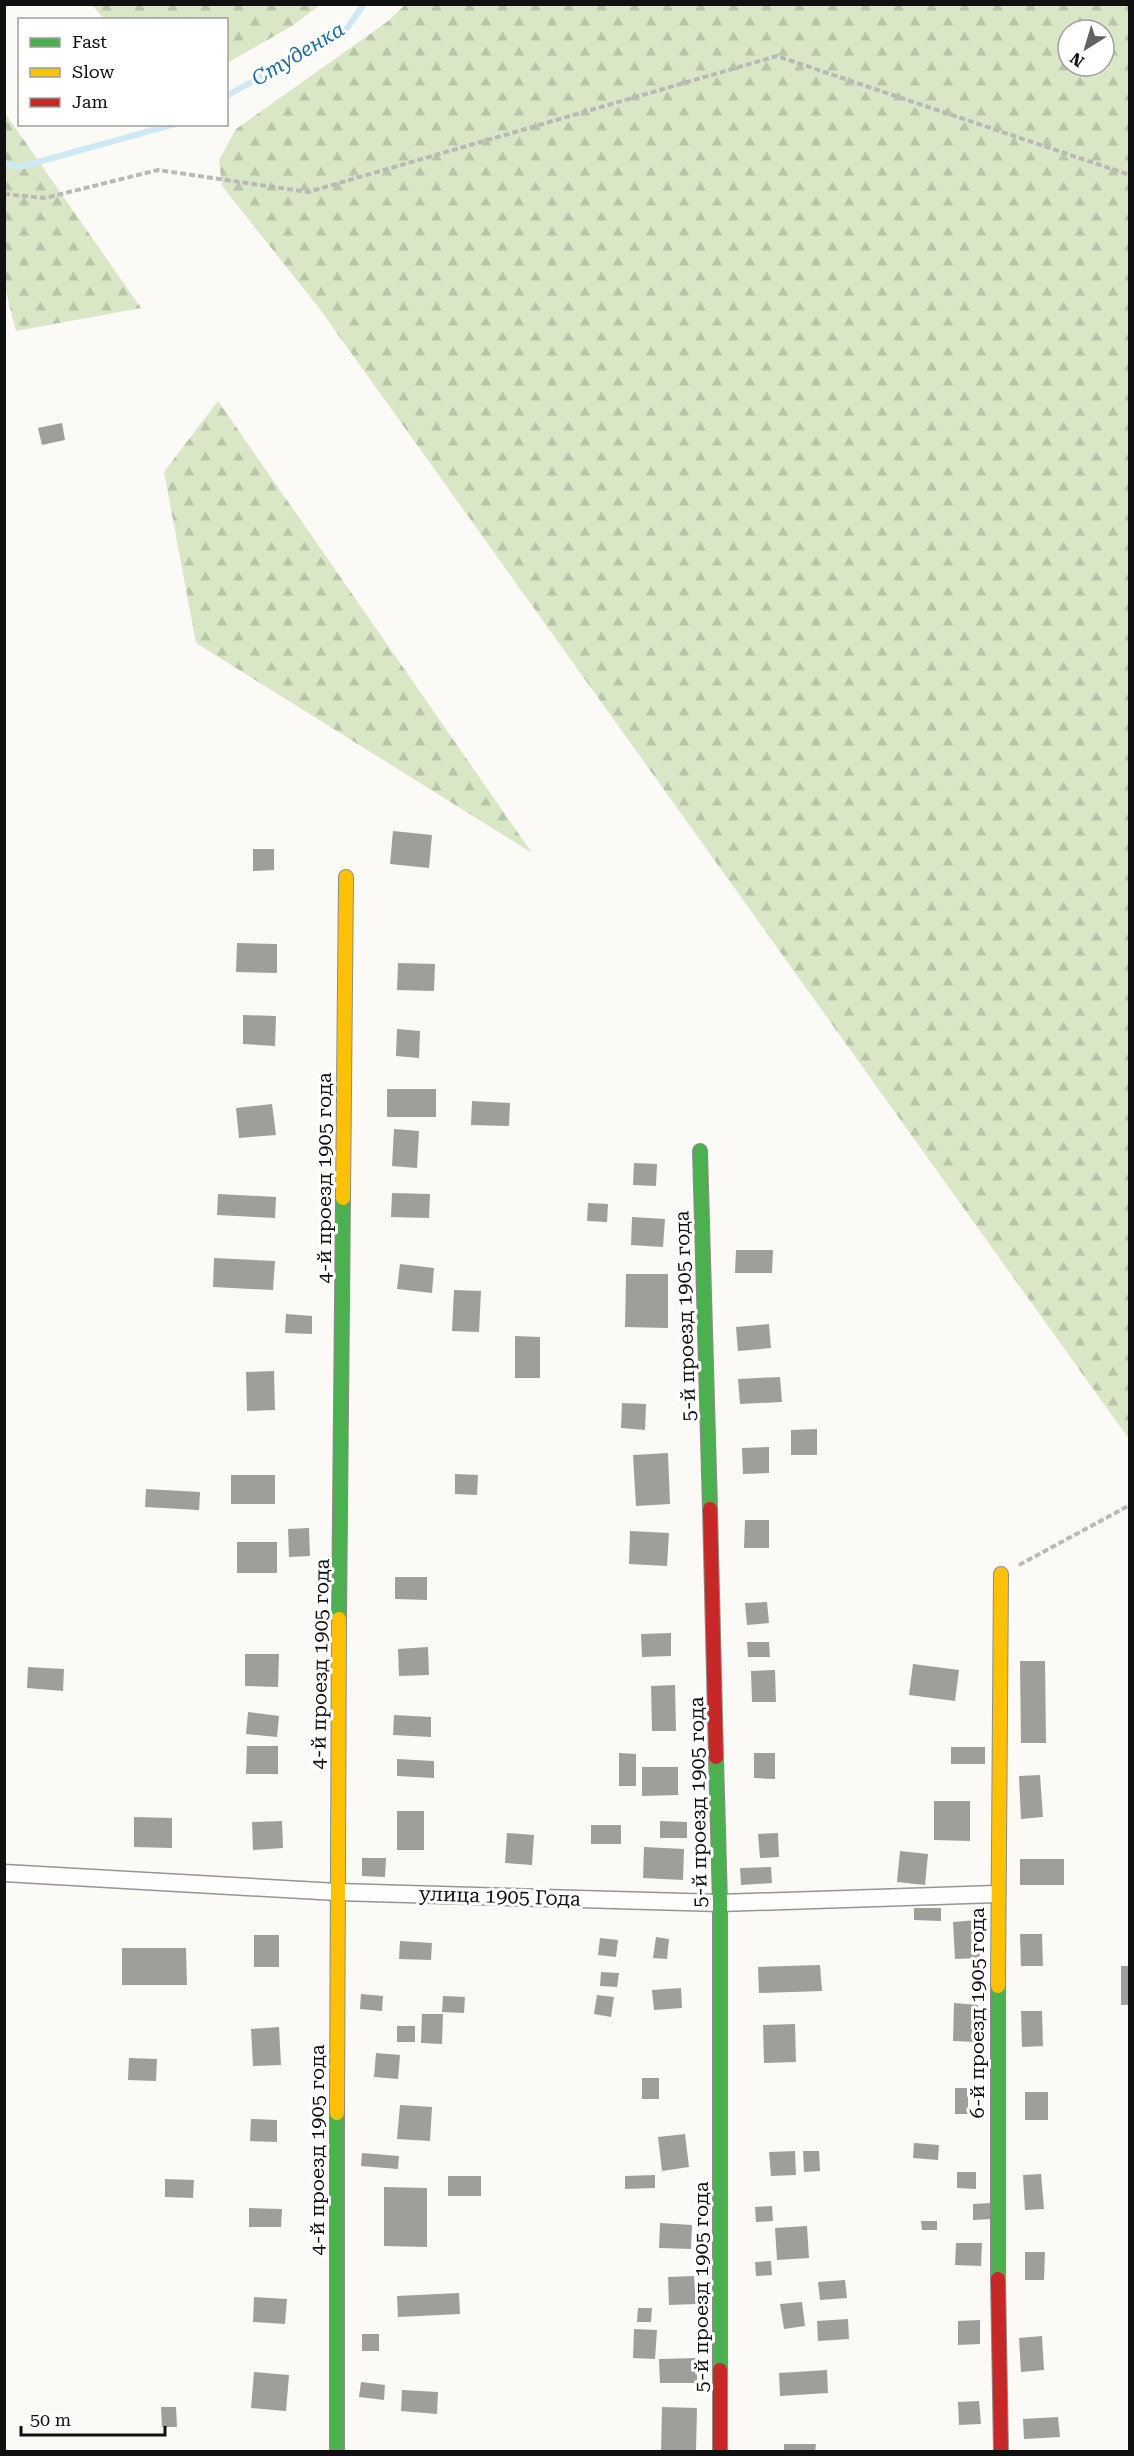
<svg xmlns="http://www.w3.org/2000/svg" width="1134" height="2456" font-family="'Roboto Serif',serif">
<defs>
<pattern id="forest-firs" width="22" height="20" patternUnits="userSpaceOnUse" patternTransform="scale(1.5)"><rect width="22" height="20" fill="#d9e7c6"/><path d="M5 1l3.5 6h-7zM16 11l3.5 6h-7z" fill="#b9c5a9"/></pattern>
</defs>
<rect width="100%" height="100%" fill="#fcfaf6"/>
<path fill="url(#forest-firs)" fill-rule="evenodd" d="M92 5H320L292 26 227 63 226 20 104 19Z
M405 5H1129V1439L319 308 222 186 219 160 236 129 387 22ZM1068 30H1104V66H1068Z
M4 113H5L141 308 16 331 4 284Z
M218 401 532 853 196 643 164 472Z"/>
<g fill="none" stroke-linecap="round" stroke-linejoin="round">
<path stroke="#cee9f3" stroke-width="6" d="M226 96 345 31 364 4
M4 163 20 167 175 124"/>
</g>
<path fill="#a09e9b" d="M62 423 65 440 42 445 38 428Z
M393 831 432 835 429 868 390 864Z
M253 849H274V870L253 871Z
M237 943 277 944V973L236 972Z
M398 963 435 964 434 991 397 990Z
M243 1015 276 1016 275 1046 243 1044Z
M397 1029 420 1031 419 1058 396 1056Z
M387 1089H436V1117H387Z
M472 1101 510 1103 509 1126 471 1125Z
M272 1104 276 1135 239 1138 236 1108Z
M394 1129 419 1131 417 1168 392 1166Z
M634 1163 657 1164 656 1186 633 1185Z
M392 1193 430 1194 429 1218 391 1217Z
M218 1194 276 1197 275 1218 217 1215Z
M588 1203 608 1204 607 1222 587 1221Z
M632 1217 665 1219 663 1247 631 1245Z
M736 1250H773L772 1273H735Z
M214 1258 275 1261 273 1290 213 1287Z
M400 1264 434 1268 432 1293 397 1289Z
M626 1274H668V1328L625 1327Z
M454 1290 481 1291 479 1332 452 1331Z
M286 1314 312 1316V1334L285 1333Z
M769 1324 771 1348 738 1351 736 1327Z
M515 1336 540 1337V1378H515Z
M274 1371 275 1410 247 1411 246 1372Z
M780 1377 782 1402 740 1404 738 1379Z
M622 1403 646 1404 645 1430 621 1428Z
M817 1429V1455H791V1430Z
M769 1447V1473L743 1474 742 1448Z
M668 1453 670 1504 636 1506 633 1455Z
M455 1474 478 1475 477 1495 455 1494Z
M231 1475H275V1504H231Z
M146 1489 200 1492 199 1510 145 1507Z
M745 1520H769V1548H744Z
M309 1528 310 1556 289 1557 288 1529Z
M630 1531 669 1533 667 1566 629 1564Z
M237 1542H277V1573H237Z
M395 1577H427V1600L395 1599Z
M767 1602 769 1623 747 1625 745 1603Z
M671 1633V1656L642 1657 641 1634Z
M747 1642H769L770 1657H748Z
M428 1647 429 1675 399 1676 398 1649Z
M245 1654H279L278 1687 245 1686Z
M1020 1661H1045L1046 1743H1021Z
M913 1664 959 1670 955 1701 909 1695Z
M28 1667 64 1669 63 1691 27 1688Z
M775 1670 776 1702H752L751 1671Z
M675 1685 676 1731H652L651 1686Z
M248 1712 279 1716 277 1737 246 1734Z
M394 1715 431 1717V1737L393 1735Z
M247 1746H278V1774H246Z
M951 1747H985V1764H951Z
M619 1753 636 1754V1786H619Z
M754 1753H775V1779L754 1778Z
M397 1759 434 1761V1778L397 1776Z
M642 1767H678V1795L642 1796Z
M1040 1775 1043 1817 1021 1819 1019 1776Z
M934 1801H970V1841L934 1840Z
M397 1811H424V1850H397Z
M134 1817 172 1818V1848L134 1847Z
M282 1821 283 1848 253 1850 252 1822Z
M660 1821 687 1822V1838H660Z
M591 1825H621V1844H591Z
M507 1833 534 1835 532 1865 505 1863Z
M778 1833 779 1857 760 1858 758 1834Z
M644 1847 684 1849 683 1880 643 1878Z
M900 1851 928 1854 925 1885 897 1882Z
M362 1858H386L385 1877 362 1876Z
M1020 1859H1064V1885H1020Z
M771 1867 772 1883 741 1885 740 1868Z
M914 1908H941V1921L914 1920Z
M977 1920 980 1958 955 1959 953 1922Z
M1020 1934H1042L1043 1966H1021Z
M254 1935H279V1967H254Z
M656 1937 669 1939 667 1959 653 1958Z
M600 1938 618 1940 616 1957 598 1955Z
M400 1941 432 1943 431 1960 399 1959Z
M122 1948H186L187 1985H122Z
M820 1965 822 1991 759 1993 758 1967Z
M1121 1966H1130V2005H1121Z
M601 1972 619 1973 617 1987 600 1986Z
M681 1988 682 2008 654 2010 652 1990Z
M361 1994 383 1996 382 2011 360 2009Z
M597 1995 614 1997 611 2017 594 2014Z
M443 1996 465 1997 464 2013 442 2012Z
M954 2003 978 2005 976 2042 953 2041Z
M1021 2011H1042L1043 2046 1022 2047Z
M422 2014H443L442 2044 421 2043Z
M795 2024 796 2062 764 2063 763 2025Z
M397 2026H415V2042H397Z
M279 2027 281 2065 253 2066 251 2029Z
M376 2053 400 2055 398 2079 374 2077Z
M129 2058 157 2059 156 2081 128 2080Z
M642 2078H659V2099H642Z
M955 2088H968V2114H955Z
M1025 2092H1048V2120H1025Z
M400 2105 432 2107 430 2141 397 2139Z
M251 2119 277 2120V2142L250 2141Z
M685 2134 689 2167 662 2171 658 2137Z
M914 2143 939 2145 938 2160 913 2158Z
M795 2151 796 2175 771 2176 769 2152Z
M803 2151H819L820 2171 804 2172Z
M362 2153 399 2156 398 2169 361 2166Z
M957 2172H976V2189L957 2188Z
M1041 2174 1044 2209 1025 2210 1023 2175Z
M655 2175V2188L625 2189V2176Z
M448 2176H481V2196H448Z
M165 2179 194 2180 193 2198 165 2197Z
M384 2187 427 2188V2247L384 2246Z
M990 2203 991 2219 973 2220V2204Z
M772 2206 773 2221 756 2222 755 2207Z
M249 2208 282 2209 281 2227H249Z
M921 2221H937V2230H922Z
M660 2223 692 2225 691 2249 659 2248Z
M807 2226 809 2258 777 2260 775 2228Z
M956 2243H982L981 2266 955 2265Z
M1025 2252H1045L1044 2280H1025Z
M771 2261 772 2275 756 2276 755 2262Z
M694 2276 696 2304 669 2305 668 2277Z
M845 2280 847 2298 820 2300 818 2282Z
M459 2293 460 2314 398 2317 397 2296Z
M254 2297 287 2299 285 2324 253 2322Z
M802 2302 805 2326 784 2329 780 2304Z
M638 2308H652L651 2322H637Z
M848 2319 849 2339 818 2341 817 2321Z
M980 2320V2344L958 2345V2321Z
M634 2329 657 2330 655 2359 633 2358Z
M362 2334H379V2351H362Z
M1042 2336 1044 2370 1021 2372 1019 2338Z
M697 2358V2383H660L659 2359Z
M827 2370 828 2393 780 2396 779 2373Z
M254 2372 289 2375 286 2411 251 2408Z
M361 2382 385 2385 384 2400 359 2397Z
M402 2390 438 2392 437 2414 401 2411Z
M979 2401 981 2424 959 2425 958 2402Z
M161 2407H176L177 2427H162Z
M662 2407 697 2408 696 2452H661Z
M1058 2417 1060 2437 1024 2439 1023 2419Z
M784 2444H816L815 2452H784Z"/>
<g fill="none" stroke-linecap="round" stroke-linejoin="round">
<g stroke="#969594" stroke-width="19">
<path id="street" d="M4 1873 337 1892 720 1903 997 1894"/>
</g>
<g stroke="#8d8c8a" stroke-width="16">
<path id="fast" d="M700 1151 710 1509
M339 1619 343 1198
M716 1757 720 1903V2370
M337 2113V2452
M998 2279V1986"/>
</g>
<g stroke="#8d8c8a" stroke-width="16">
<path id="slow" d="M343 1198 346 877
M998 1986 1001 1574
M337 2113 339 1619"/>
</g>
<g stroke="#8d8c8a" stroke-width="16">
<path id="jam" d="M710 1509 716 1757
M998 2279 1001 2452
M720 2370V2452"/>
</g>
<path stroke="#b9b9b8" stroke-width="4" stroke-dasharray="6 3" stroke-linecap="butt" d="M4 194 45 198 158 170 308 192 777 56 1130 175
M1019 1565 1130 1505"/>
<use href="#street" stroke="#fffefe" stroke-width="16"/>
<use href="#fast" stroke="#4caf50" stroke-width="14"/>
<use href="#slow" stroke="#ffc107" stroke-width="14"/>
<use href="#jam" stroke="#c62828" stroke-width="14"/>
</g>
<g text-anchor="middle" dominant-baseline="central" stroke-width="6" stroke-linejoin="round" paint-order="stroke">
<g font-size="20" fill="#101010" stroke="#fff">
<text transform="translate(324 1178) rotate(-90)">4-й проезд 1905 года</text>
<text transform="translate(685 1316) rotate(-92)">5-й проезд 1905 года</text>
<text transform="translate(320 1664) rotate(-89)">4-й проезд 1905 года</text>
<text transform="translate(698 1802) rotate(-91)">5-й проезд 1905 года</text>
<text transform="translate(500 1896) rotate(2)">улица 1905 Года</text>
<text transform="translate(977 2013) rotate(-90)">6-й проезд 1905 года</text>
<text transform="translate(317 2150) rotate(-90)">4-й проезд 1905 года</text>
<text transform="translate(701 2287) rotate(-90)">5-й проезд 1905 года</text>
</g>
<g font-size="21" font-style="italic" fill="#206d9a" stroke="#fff">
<text transform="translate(298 54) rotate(-31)">Студенка</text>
</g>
</g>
<rect width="1134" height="2456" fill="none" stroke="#101010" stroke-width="12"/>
<rect x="18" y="18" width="210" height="108" fill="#ffffff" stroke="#9f9f9f" stroke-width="1.5"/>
<rect x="30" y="38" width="30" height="9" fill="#4caf50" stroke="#9f9f9f" stroke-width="1.5"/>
<text x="72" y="48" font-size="18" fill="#101010">Fast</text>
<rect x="30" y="68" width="30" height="9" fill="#ffc107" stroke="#9f9f9f" stroke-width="1.5"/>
<text x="72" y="78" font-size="18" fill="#101010">Slow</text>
<rect x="30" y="98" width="30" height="9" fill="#c62828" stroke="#9f9f9f" stroke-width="1.5"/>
<text x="72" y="108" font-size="18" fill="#101010">Jam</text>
<g transform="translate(1086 48) rotate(217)"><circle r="28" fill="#ffffff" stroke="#9f9f9f" stroke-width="1.5"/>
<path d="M0-4.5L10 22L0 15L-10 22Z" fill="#636260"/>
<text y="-9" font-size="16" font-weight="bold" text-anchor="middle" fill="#101010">N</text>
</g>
<path d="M21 2426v9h144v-9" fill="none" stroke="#101010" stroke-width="3"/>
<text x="30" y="2426" font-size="18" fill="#101010" stroke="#ffffff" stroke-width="4.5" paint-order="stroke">50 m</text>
</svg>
